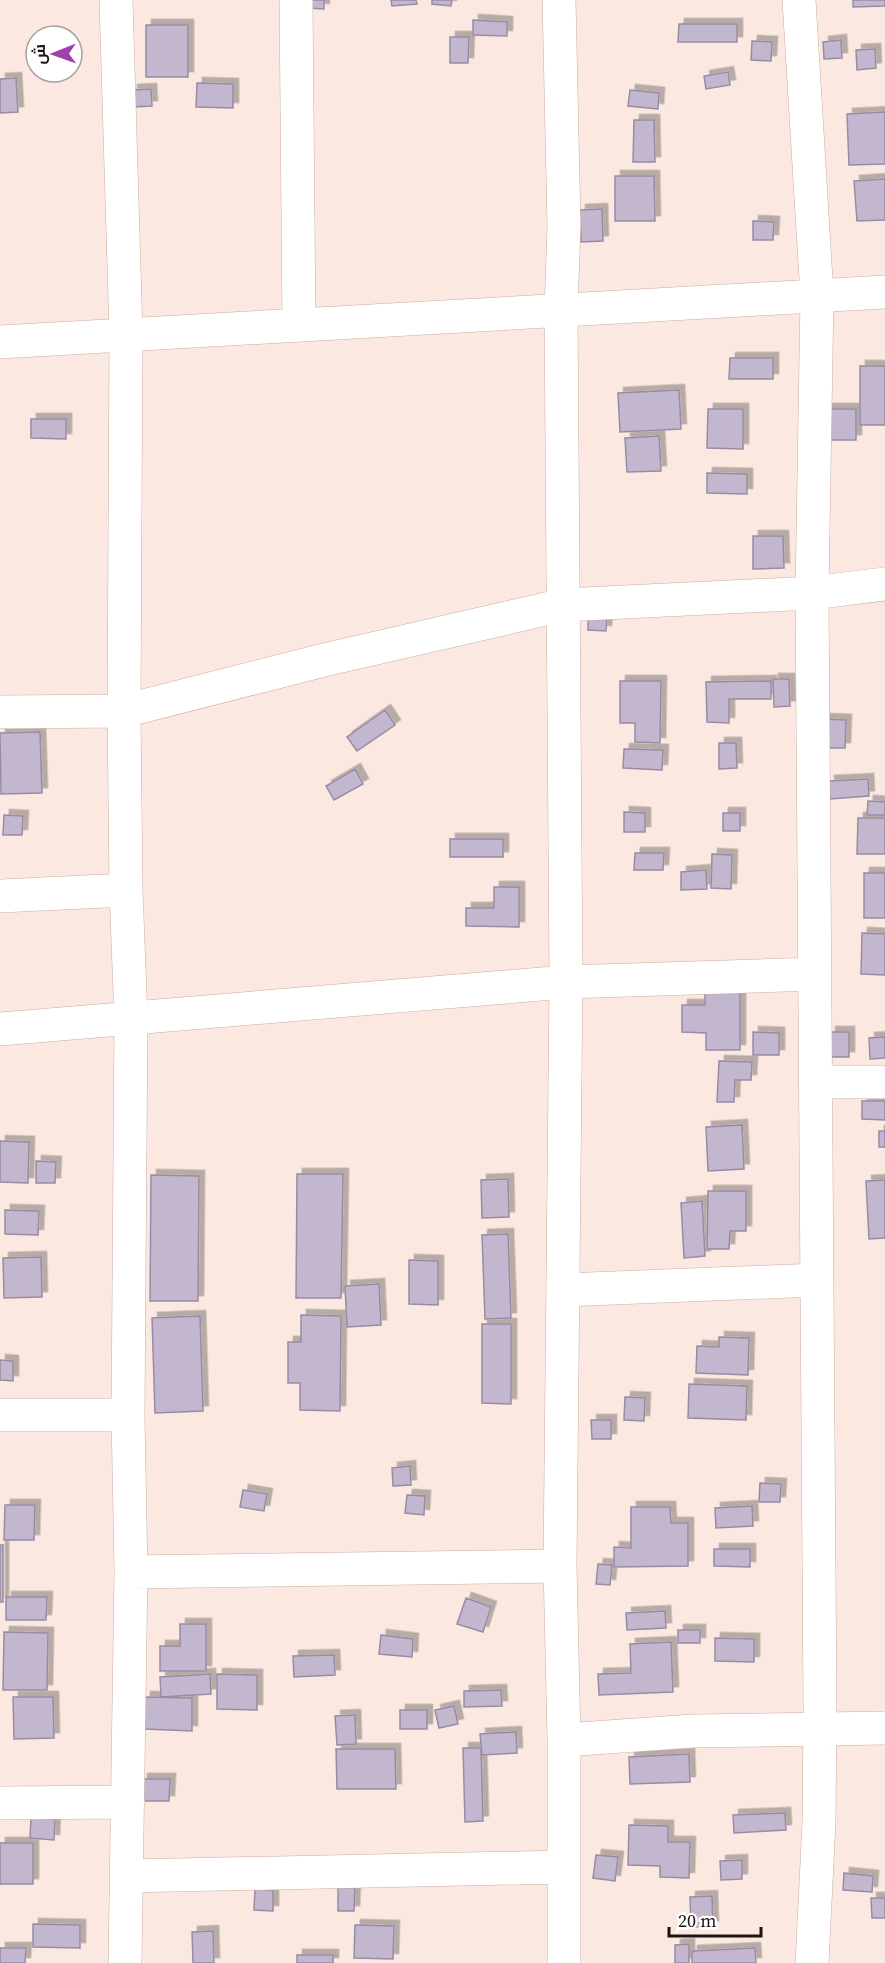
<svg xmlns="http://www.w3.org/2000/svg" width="885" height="1963" font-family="'Source Serif 4',Cairo,serif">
<defs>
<filter id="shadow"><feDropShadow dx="5.5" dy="-5.5" stdDeviation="0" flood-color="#0004"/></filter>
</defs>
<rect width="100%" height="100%" fill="#fbe9e1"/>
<path fill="#c3b6cf" stroke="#988ca4" stroke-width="1.5" filter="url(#shadow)" d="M306 0H324V9L306 8Z
M391 0H416L417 4 392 6Z
M432 0H452L451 6 432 4Z
M853 0H885V6L853 7Z
M473 20 507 22V36L473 35Z
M679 24H737V42H678Z
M146 25H188V77H146Z
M450 37H469L468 63H450Z
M841 40 842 58 824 59 823 42Z
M752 41 772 42 771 61 751 60Z
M875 49 876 68 857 70 856 50Z
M728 72 730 85 706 89 704 76Z
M16 78 18 112 0 113V79Z
M197 83 233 84V108L196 107Z
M151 89 152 106 133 107 132 90Z
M630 90 659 93 658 109 628 106Z
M885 112V164L849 165 847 114Z
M634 120H654L655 162H633Z
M615 176H654L655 221H615Z
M885 179V220L857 221 854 181Z
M602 209 603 241 581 242 580 210Z
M753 221 774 222 773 240H753Z
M730 358H773V379H729Z
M860 366H885V425H860Z
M679 390 681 429 620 432 618 393Z
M708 409H743V449L707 448Z
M819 409H856V440H819Z
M31 419H66V439L31 438Z
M659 436 661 471 627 472 625 438Z
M707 473 747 474V494L707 493Z
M753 536H783L784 568 753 569Z
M588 614H607L606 631 588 630Z
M773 679H789L790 706 774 707Z
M620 681H661L660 743 635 742V723H620Z
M771 681V699H729V723L707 722 706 682Z
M385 710 395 725 357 751 347 737Z
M822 719 846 720 845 748H822Z
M40 732 42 793 1 794 0 733Z
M719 743H736L737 768 719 769Z
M624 749 663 750 662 770 623 768Z
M355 769 363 784 334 800 326 786Z
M868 779 869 796 830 799 829 781Z
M868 801 885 802V815H867Z
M624 812 645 813V832H624Z
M723 813H740V831H723Z
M4 815 23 816 22 835H3Z
M858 818H885V854H857Z
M450 839H503V857H450Z
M635 853H664L663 870H634Z
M712 854 732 855 731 889 711 888Z
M706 870 707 889 681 890V872Z
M864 873H885V918H864Z
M494 887H519V927L466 926V908H494Z
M862 933 885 934V975L861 974Z
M705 990H740V1050H706V1033L682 1032V1005H705Z
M753 1032 779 1033V1055H753Z
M830 1032H849V1057H831Z
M885 1037V1058L870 1059 869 1038Z
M719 1061 752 1062 751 1080H735L734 1102H717Z
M862 1101H885V1120L862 1119Z
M742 1125 744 1169 708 1171 706 1127Z
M879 1131H885V1147H879Z
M0 1141 29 1142 28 1183 0 1182Z
M36 1161 56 1162 55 1183H36Z
M297 1174H343L341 1298H296Z
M151 1175 199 1176 198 1301H150Z
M508 1179 509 1217 482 1218 481 1180Z
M885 1180V1238L869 1239 866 1181Z
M708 1191H746V1231H730L729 1249H707Z
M702 1201 705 1256 684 1258 681 1203Z
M5 1210 39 1211 38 1235 5 1234Z
M508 1234 511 1318 485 1319 482 1235Z
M41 1257 42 1297 4 1298 3 1258Z
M409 1260 438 1261V1305L409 1304Z
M379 1284 381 1325 347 1327 345 1286Z
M301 1315 341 1316 340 1411 300 1410V1383H288V1342H301Z
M200 1316 203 1411 155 1413 152 1318Z
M482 1324H511V1404L482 1403Z
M719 1337 749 1338 748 1375 696 1373 697 1346 719 1347Z
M0 1360 13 1361V1381L0 1380Z
M689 1384 747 1386 746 1420 688 1418Z
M625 1397 645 1398 644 1421 624 1420Z
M591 1420H611V1439H592Z
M410 1466 411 1485 393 1486 392 1468Z
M760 1483 781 1484 780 1502H759Z
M243 1490 267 1494 264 1511 240 1507Z
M407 1495 425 1496 424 1515 405 1513Z
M5 1505H35L34 1540H4Z
M752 1506 753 1526 716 1528 715 1508Z
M631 1507H670L671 1523H688V1566L614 1567V1547L631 1548Z
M0 1545H3V1602H0Z
M714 1549H750V1567L714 1566Z
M598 1564 612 1565 610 1585 596 1584Z
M6 1597H47L46 1620H6Z
M466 1598 491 1607 483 1632 457 1624Z
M665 1611 666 1628 627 1630 626 1613Z
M180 1624H206V1671H160V1646H180Z
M678 1630H700V1643H678Z
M4 1632 48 1633 47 1690H3Z
M381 1635 413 1639 412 1657 379 1654Z
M715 1638 754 1639V1662L715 1661Z
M671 1642 673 1692 599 1695 598 1674 631 1673 630 1644Z
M334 1655 335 1675 294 1677 293 1656Z
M210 1674 211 1694 161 1697 160 1677Z
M217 1674 257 1675V1710L217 1709Z
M501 1690 502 1706 464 1707V1691Z
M13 1697H53L54 1738 14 1739Z
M145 1697 192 1698V1731L145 1729Z
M454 1706 458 1724 439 1728 435 1710Z
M400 1710H427V1729H400Z
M355 1715 356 1744 337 1745 335 1716Z
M516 1732 517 1753 482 1755 480 1734Z
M463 1748H481L483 1821 465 1822Z
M336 1749H395L396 1789H337Z
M689 1754 690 1782 630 1784 629 1757Z
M142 1779H170L169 1801H142Z
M785 1813 786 1830 734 1833 733 1815Z
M31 1817 55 1819 54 1840 30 1838Z
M629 1825 668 1826V1842H690L689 1878 660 1877V1866L628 1865Z
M0 1843H33V1884H0Z
M596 1855 618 1857 615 1881 593 1878Z
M742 1860V1879L721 1880 720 1861Z
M844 1873 873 1876 872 1892 843 1890Z
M338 1887 355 1888 354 1911H338Z
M255 1889 273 1890V1911L254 1910Z
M712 1896 713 1926 691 1927 690 1897Z
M871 1898H885V1918H872Z
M33 1924 80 1925V1948L33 1947Z
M355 1925 394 1926 393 1959 354 1958Z
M213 1931 214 1963H193L192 1932Z
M689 1944V1963H675V1945Z
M0 1948H26L25 1963H0Z
M755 1948 756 1963H692V1951Z
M297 1955H333V1963H297Z"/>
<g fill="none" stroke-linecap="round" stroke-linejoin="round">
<g stroke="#caada1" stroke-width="34">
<path id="minor" d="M116 0 126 334 124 711 126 890 131 1019 128 1415 131 1572 125 1963
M296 0 299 325
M559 0 564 226 561 311 566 982 560 1566 564 1740V1963
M799 0 817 296 812 593 820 1707 819 1822 812 1963
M0 342 885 292
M0 712 124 711 324 660 563 605 812 593 885 584
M0 896 126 890
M0 1029 566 982 815 974
M816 1082H885
M563 1290 817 1280
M0 1415H128
M131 1572 560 1566
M564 1740 693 1731 885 1728
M0 1803 128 1802
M127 1876 564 1867"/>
</g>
<use href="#minor" stroke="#fff" stroke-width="33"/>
</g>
<g transform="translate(54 54) rotate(269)"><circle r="28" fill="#ffffff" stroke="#a5a19f" stroke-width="1.5"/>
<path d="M0-4.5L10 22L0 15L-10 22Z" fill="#9d41ab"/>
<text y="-9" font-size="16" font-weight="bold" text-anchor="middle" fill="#1e1410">ش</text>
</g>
<path d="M669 1927v9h92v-9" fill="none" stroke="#1e1410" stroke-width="3"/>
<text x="678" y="1927" font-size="18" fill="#1e1410" stroke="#ffffff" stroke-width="4.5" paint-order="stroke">20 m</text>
</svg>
